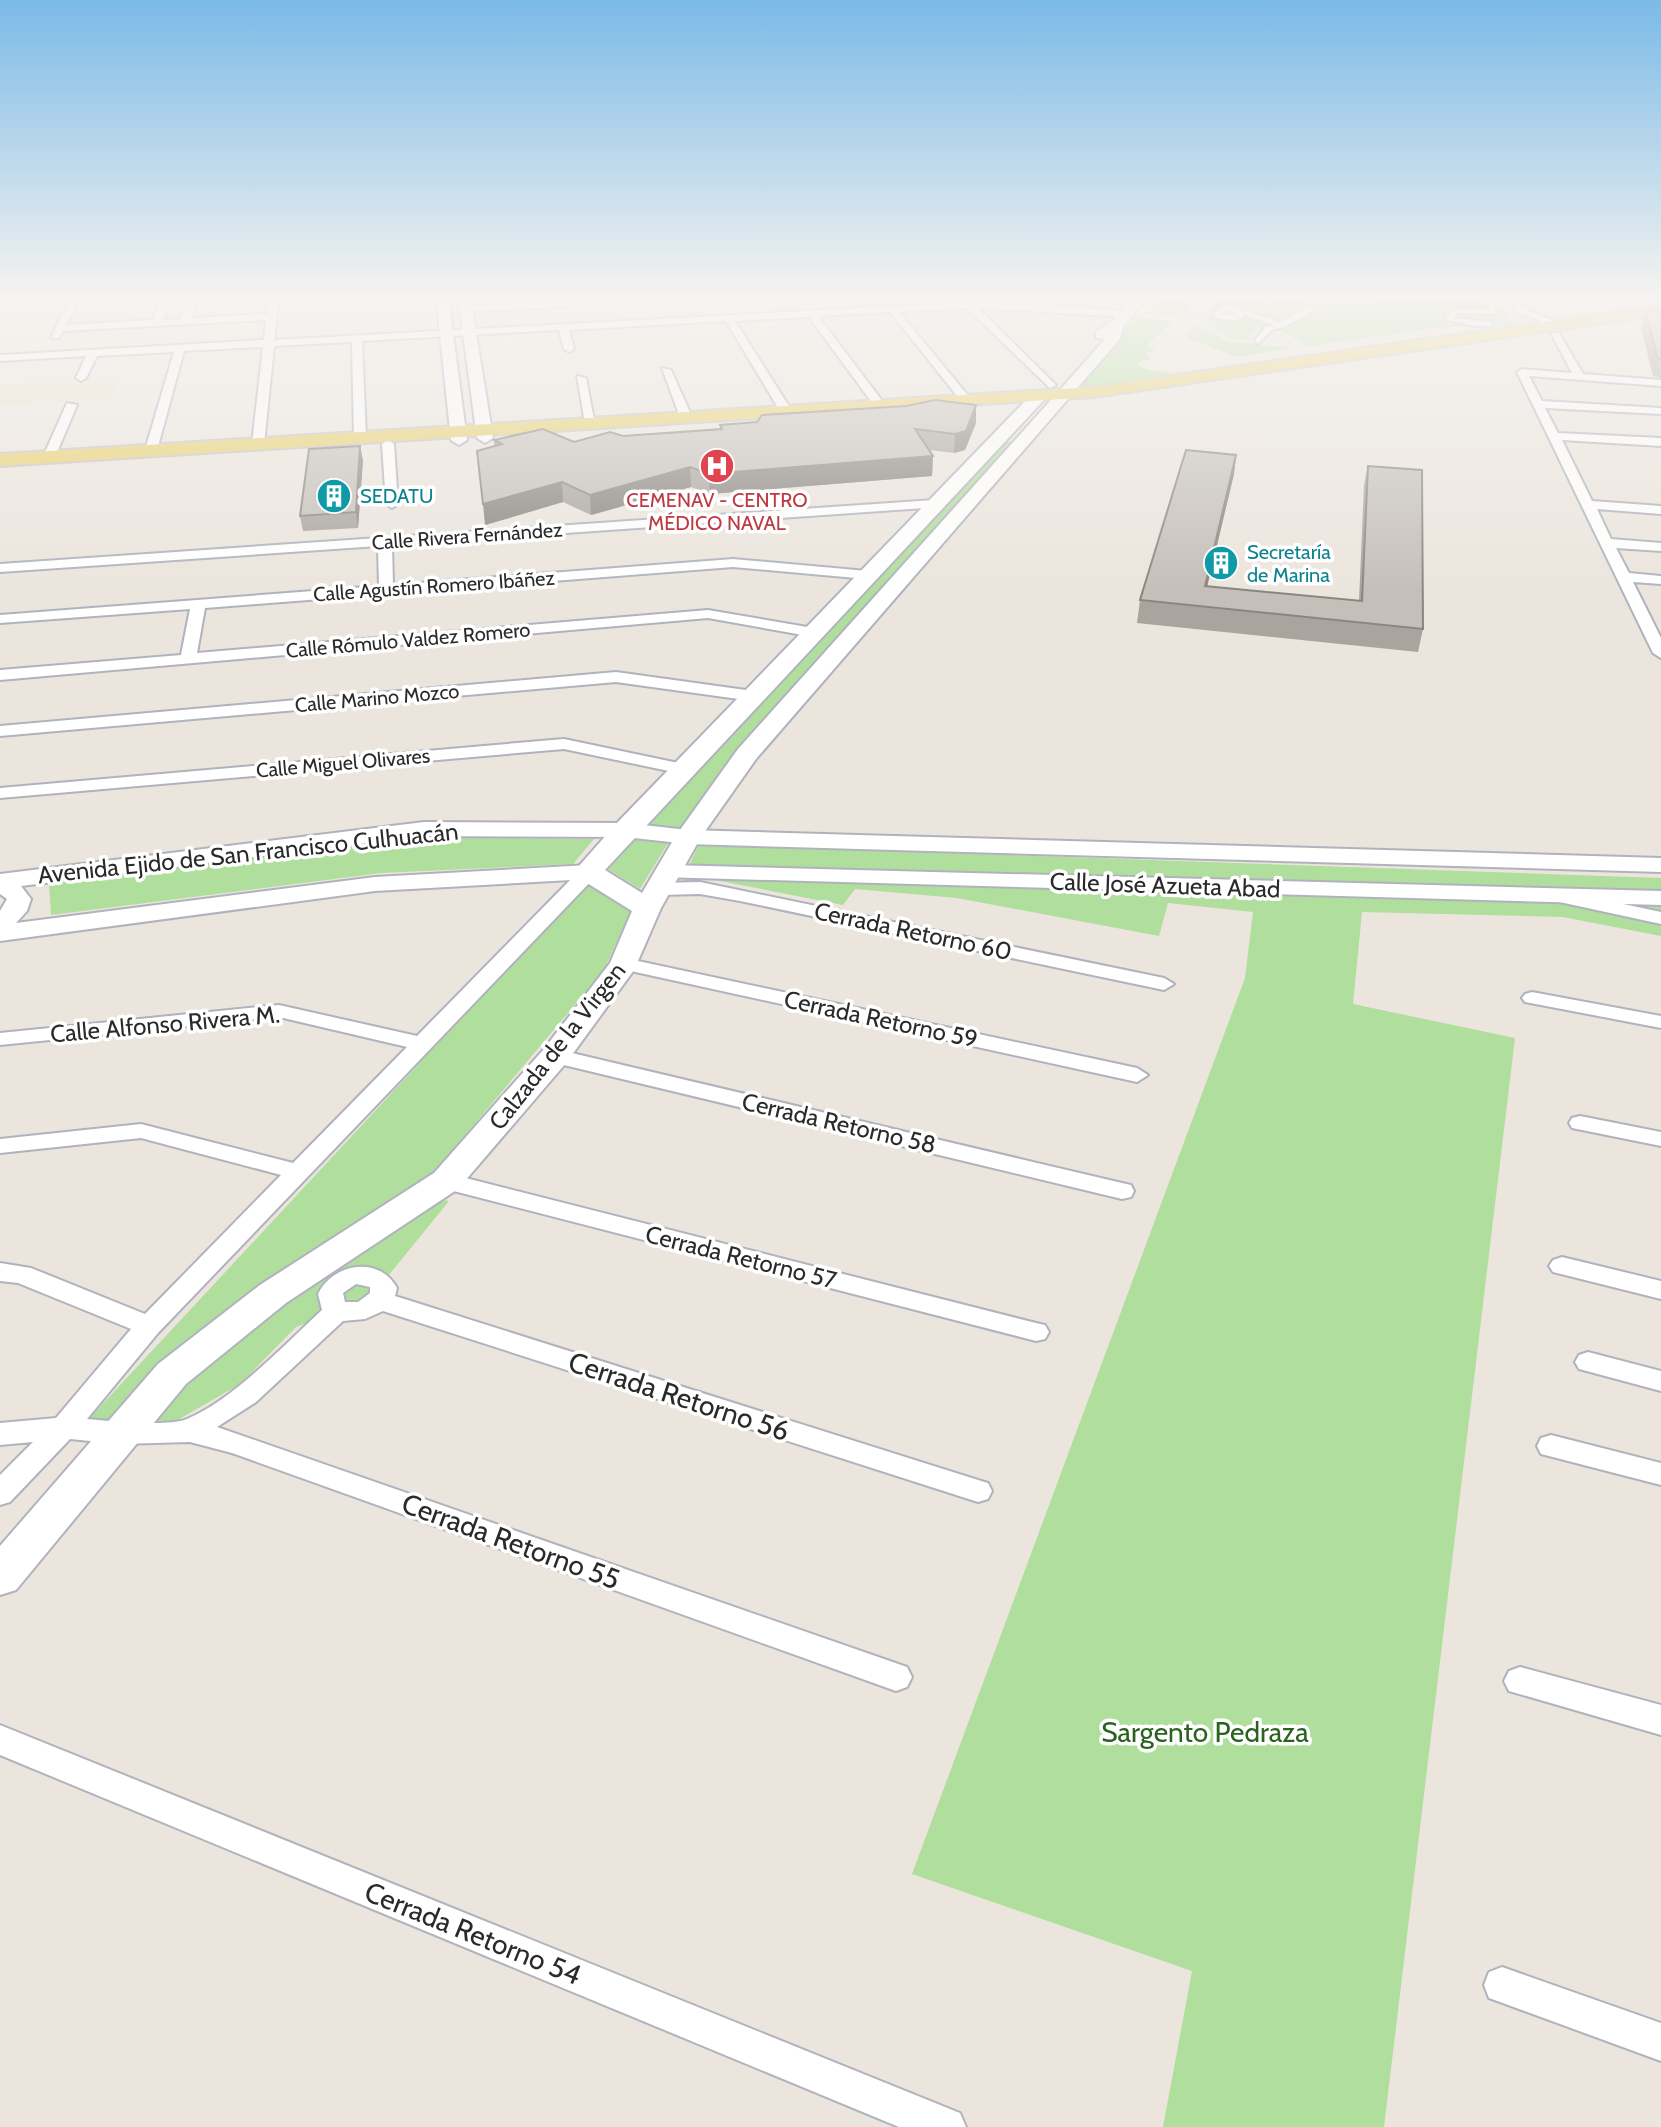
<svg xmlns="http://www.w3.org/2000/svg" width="1661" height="2127" font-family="Cabin,sans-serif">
<rect width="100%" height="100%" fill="#ebe5dd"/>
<path fill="#ece3cd" d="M121 378 113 398 0 405V385Z"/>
<path fill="#b0de9d" d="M1160 296H1197L1182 318 1145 314Z
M1221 296H1496L1512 325 1443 327 1309 346 1278 329 1260 327 1248 336 1255 340 1233 339 1206 323H1215L1203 322Z
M1136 317 1173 321 1148 344 1155 351 1144 353 1151 359 1141 361 1138 365 1147 370 1170 373 1140 382 1077 387Z
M1197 325 1227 341 1292 348 1236 357 1187 338Z
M1001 441 1012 442 733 755 680 829 643 825Z
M423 837 594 839 573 864 381 873 51 915 49 883Z
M631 838 668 843 640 889 608 869Z
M699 844 1661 878V936L1563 917 1362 912 1353 1004 1515 1038 1384 2127H1163L1192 1971 912 1874 1245 978 1253 912 1168 903 1159 936 957 898 855 889 843 905 710 879 681 883Z
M586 884 631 911 604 970 431 1176 192 1335 104 1431 84 1424Z
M439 1199 449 1201 371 1297 296 1327 240 1384 164 1428 142 1425 253 1322Z"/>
<path fill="#c2e599" d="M1304 296H1377L1381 301C1361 313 1331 310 1309 303Z"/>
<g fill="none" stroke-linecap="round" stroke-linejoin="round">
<g stroke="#b0b3bd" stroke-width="4">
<path id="pedestrian" d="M1482 296H1488L1498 314 1457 313 1454 318 1490 322 1493 326H1473L1445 319 1455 309 1490 310Z
M1226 305 1280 322 1309 307 1316 309 1284 327 1272 330 1258 344 1255 340 1266 326 1273 325 1242 314 1244 317C1235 322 1224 320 1214 317V313ZM1230 310 1235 315H1222Z"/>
</g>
<g stroke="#b0b3bd" stroke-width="4">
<path id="minor" d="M71 296H81L66 325 153 320 162 296H172L163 320 181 319 188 296H198L191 318 267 314 269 296H279L274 340 969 302H1016L1125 311 1130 314 1125 317 978 308 1054 383 1056 385 1050 388 967 308 899 312 970 398 972 400 966 403 962 402 890 312 818 316 886 406 880 409 876 408 809 317 735 321 792 411 786 414 780 411 726 321 569 330 574 349 569 352 564 349 559 330 362 341 366 437 360 441 354 437 352 342 274 346 264 444 258 448 252 444 263 347 184 351 157 450 151 454 145 450 174 352 97 356 86 378 81 381 76 378 86 356 0 361V355L264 340 266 320 63 331 59 338H51Z
M570 301 573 306 466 312 461 309 466 306Z
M1515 307H1521L1564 325 1555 327 1515 311Z
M1551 333H1559L1583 374 1661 380V386L1529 376 1542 401 1661 408V414L1545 408 1558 433 1661 438V446L1562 440 1592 501 1661 506V514L1597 509 1611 539 1661 543V551L1616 548 1629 573 1661 576V584L1633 582 1661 638V658L1653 653 1517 372 1522 369 1572 373Z
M662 368 671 370 692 417 690 419 680 417Z
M577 376 586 378 595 425 585 423Z
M67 403 77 405 55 457 45 460 43 457Z
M388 440 394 444 398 504 392 508 386 504 382 444Z
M934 500 939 501V507L392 545 393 585 733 559 867 571 874 575 867 579 733 567 205 608 197 653 708 610 819 629V635L814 637 708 618 0 680V670L181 655 190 609 0 623V615L379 586 378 546 0 572V564Z
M616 672 753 691 761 696 753 701 616 682 0 736V726Z
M564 739 683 764 692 769 683 774 564 749 0 798V788Z
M589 866 598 872 596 876 158 1333 87 1419C109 1421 168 1427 187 1419 233 1400 285 1344 322 1310L318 1294C333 1263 379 1255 397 1288L395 1296 978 1480 988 1483 992 1491 988 1499 978 1502 383 1311 365 1319 343 1321 256 1402 217 1427 907 1667 912 1677 907 1687 896 1691 232 1453 190 1442 120 1444 70 1439 10 1502 0 1505V1475L33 1442 0 1445V1423L56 1418 131 1329 18 1283 0 1281V1263L31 1268 145 1314 281 1175 141 1138 0 1153V1139L141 1124 293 1163 407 1047 279 1017 0 1045V1033L279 1005 417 1036 582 868ZM356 1284 370 1287V1293L358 1302H345L343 1293Z
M700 882 1164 978 1174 984 1164 990 740 901 700 894 660 895 650 889 660 883Z
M1562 891 1661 912V924L1555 901 1552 897Z
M624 958 1137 1068 1148 1075 1137 1082 617 968 614 964Z
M1532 992 1661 1016V1028L1525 1002 1522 998 1525 994Z
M555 1049 1122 1183 1131 1185 1134 1191 1131 1197 1122 1199 547 1061 544 1056 547 1051Z
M1580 1116 1661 1132V1146L1572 1128 1569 1123 1572 1118Z
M446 1173 1036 1323 1045 1325 1049 1332 1045 1339 1036 1341 438 1187 434 1181 438 1175Z
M1562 1257 1661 1281V1299L1553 1272 1549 1266 1553 1260Z
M1588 1352 1661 1371V1391L1579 1369 1575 1362 1579 1355Z
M1551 1435 1661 1463V1485L1541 1454 1537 1446 1541 1438Z
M1520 1667 1661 1705V1735L1509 1691 1504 1681 1509 1671Z
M0 1725 960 2113 966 2127H899L0 1755Z
M1502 1967 1661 2023V2061L1489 1998 1484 1985 1489 1972Z"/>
</g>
<g stroke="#b0b3bd" stroke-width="4">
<path id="tertiary" d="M436 296H448L467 440 459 445 451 440Z
M458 296H470L493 438 485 443 477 438Z
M424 822 625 823 688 830 1661 858V872L688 844 625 837 424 836 21 886 31 899 27 911 16 923 375 877 589 865 598 867 601 872 598 877 589 879 375 891 0 941V911L7 899 0 894V874Z
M669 865 1661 891V905L660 877 657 872 660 867Z"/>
</g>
<g stroke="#b0b3bd" stroke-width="4">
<path id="secondary" d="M1135 296H1149L1125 324 1119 340 756 759 701 837 661 908 634 970 566 1063 458 1189 286 1303 186 1384 16 1590 0 1595V1546L158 1364 260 1285 434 1173 544 1049 610 963 632 911 579 878 575 872 579 866 616 824 1031 395H1043V401L605 870 642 893 675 837 738 749 1059 391 1105 339 1096 338V332L1113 320Z"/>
</g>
<g stroke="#c3c3c3" stroke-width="4">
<path id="primary" d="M1661 305V315L1094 397 0 466V454L1094 387Z"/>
</g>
<use href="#pedestrian" fill="#fff" fill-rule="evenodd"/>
<use href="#minor" fill="#fff" fill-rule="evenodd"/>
<use href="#tertiary" fill="#fff" fill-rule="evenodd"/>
<use href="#secondary" fill="#fff" fill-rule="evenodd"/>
<use href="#primary" fill="#e7ce66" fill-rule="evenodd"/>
</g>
<path fill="#a9a49e" d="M1645 311 1661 312V378L1653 376 1641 328Z
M976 423 965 450 954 453 929 450 933 456 932 476 710 494 691 487 591 515 563 502 485 525 494 446V440L574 442 623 436 720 430V425Z
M1236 455 1234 474 1207 586 1359 601 1364 485 1368 466 1423 629 1418 652 1137 623 1140 600Z
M363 460 358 528 303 531 300 516Z"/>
<path fill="#898681" d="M976 405V423L965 450 954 453 955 434Z
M360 446 363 460 358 528 356 512Z
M1236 455 1234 474 1202 608 1205 586Z
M933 456 932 476 710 494 709 474Z
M690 467 691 487 591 515 590 495Z
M562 482 563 502 485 525 483 504Z"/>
<path fill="#c4bfb8" stroke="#898681" stroke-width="2" d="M1645 311 1661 312V359H1658Z
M935 400 976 405 966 431 955 434 915 429 933 456 709 474 690 467 590 495 562 482 483 504 477 451 502 444 494 440 543 429 574 442 610 432 623 436 722 429 720 425 757 422 762 415 906 406Z
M360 446 356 512 300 516 309 449Z
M1186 450 1236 455 1205 586 1362 601 1368 466 1422 470 1423 629 1140 600Z"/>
<linearGradient id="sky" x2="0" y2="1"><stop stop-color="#7bbae7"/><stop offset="0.5" stop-color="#f6f3f0"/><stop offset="1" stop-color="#f6f3f0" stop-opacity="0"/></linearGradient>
<rect width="1661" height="593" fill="url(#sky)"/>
<defs>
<g id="hospital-disc" transform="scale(1.8)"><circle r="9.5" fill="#e0444e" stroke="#fff"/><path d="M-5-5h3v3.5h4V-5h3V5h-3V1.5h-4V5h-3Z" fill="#fff"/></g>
<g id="building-disc" transform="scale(1.8)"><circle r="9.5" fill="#0f9aa8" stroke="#fff"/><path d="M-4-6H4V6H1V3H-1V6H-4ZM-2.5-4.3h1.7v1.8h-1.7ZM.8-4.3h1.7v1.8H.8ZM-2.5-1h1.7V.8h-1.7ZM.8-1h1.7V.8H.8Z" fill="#fff"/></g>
</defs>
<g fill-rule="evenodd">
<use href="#hospital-disc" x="717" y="466"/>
<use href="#building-disc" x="334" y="496"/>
<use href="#building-disc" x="1221" y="563"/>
</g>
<g text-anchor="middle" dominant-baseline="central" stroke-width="7" stroke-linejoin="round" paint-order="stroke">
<g font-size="20" fill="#0d838f" stroke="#fff" text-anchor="start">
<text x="360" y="496">SEDATU</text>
<text x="1247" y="552">Secretaría<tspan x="1247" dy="23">de Marina</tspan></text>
</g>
<g font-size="20" fill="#be3a42" stroke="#fff">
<text x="717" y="500">CEMENAV - CENTRO<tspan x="717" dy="23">MÉDICO NAVAL</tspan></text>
</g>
<g font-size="20" fill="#2a2a2a" stroke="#fff">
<text transform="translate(467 536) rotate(-4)">Calle Rivera Fernández</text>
<text transform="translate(434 586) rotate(-4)">Calle Agustín Romero Ibáñez</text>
<text transform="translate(408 640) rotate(-5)">Calle Rómulo Valdez Romero</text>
<text transform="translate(377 698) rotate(-5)">Calle Marino Mozco</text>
<text transform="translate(343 763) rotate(-5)">Calle Miguel Olivares</text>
</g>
<g font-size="24" fill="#2a2a2a" stroke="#fff">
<text transform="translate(248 853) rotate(-6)">Avenida Ejido de San Francisco Culhuacán</text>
<text transform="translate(1165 885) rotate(2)">Calle José Azueta Abad</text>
<text transform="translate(913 931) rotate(12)">Cerrada Retorno 60</text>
<text transform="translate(881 1019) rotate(12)">Cerrada Retorno 59</text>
<text transform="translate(165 1024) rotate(-5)">Calle Alfonso Rivera M.</text>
<text transform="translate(557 1046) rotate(-52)">Calzada de la Virgen</text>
<text transform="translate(839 1123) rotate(13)">Cerrada Retorno 58</text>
<text transform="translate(741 1257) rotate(14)">Cerrada Retorno 57</text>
</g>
<g font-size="28" fill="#2a2a2a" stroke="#fff">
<text transform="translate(679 1396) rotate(18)">Cerrada Retorno 56</text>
<text transform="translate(511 1541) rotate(20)">Cerrada Retorno 55</text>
<text transform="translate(473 1933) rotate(22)">Cerrada Retorno 54</text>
</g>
<g font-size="28" fill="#2a621f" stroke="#fff">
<text x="1205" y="1732">Sargento Pedraza</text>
</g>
</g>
</svg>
